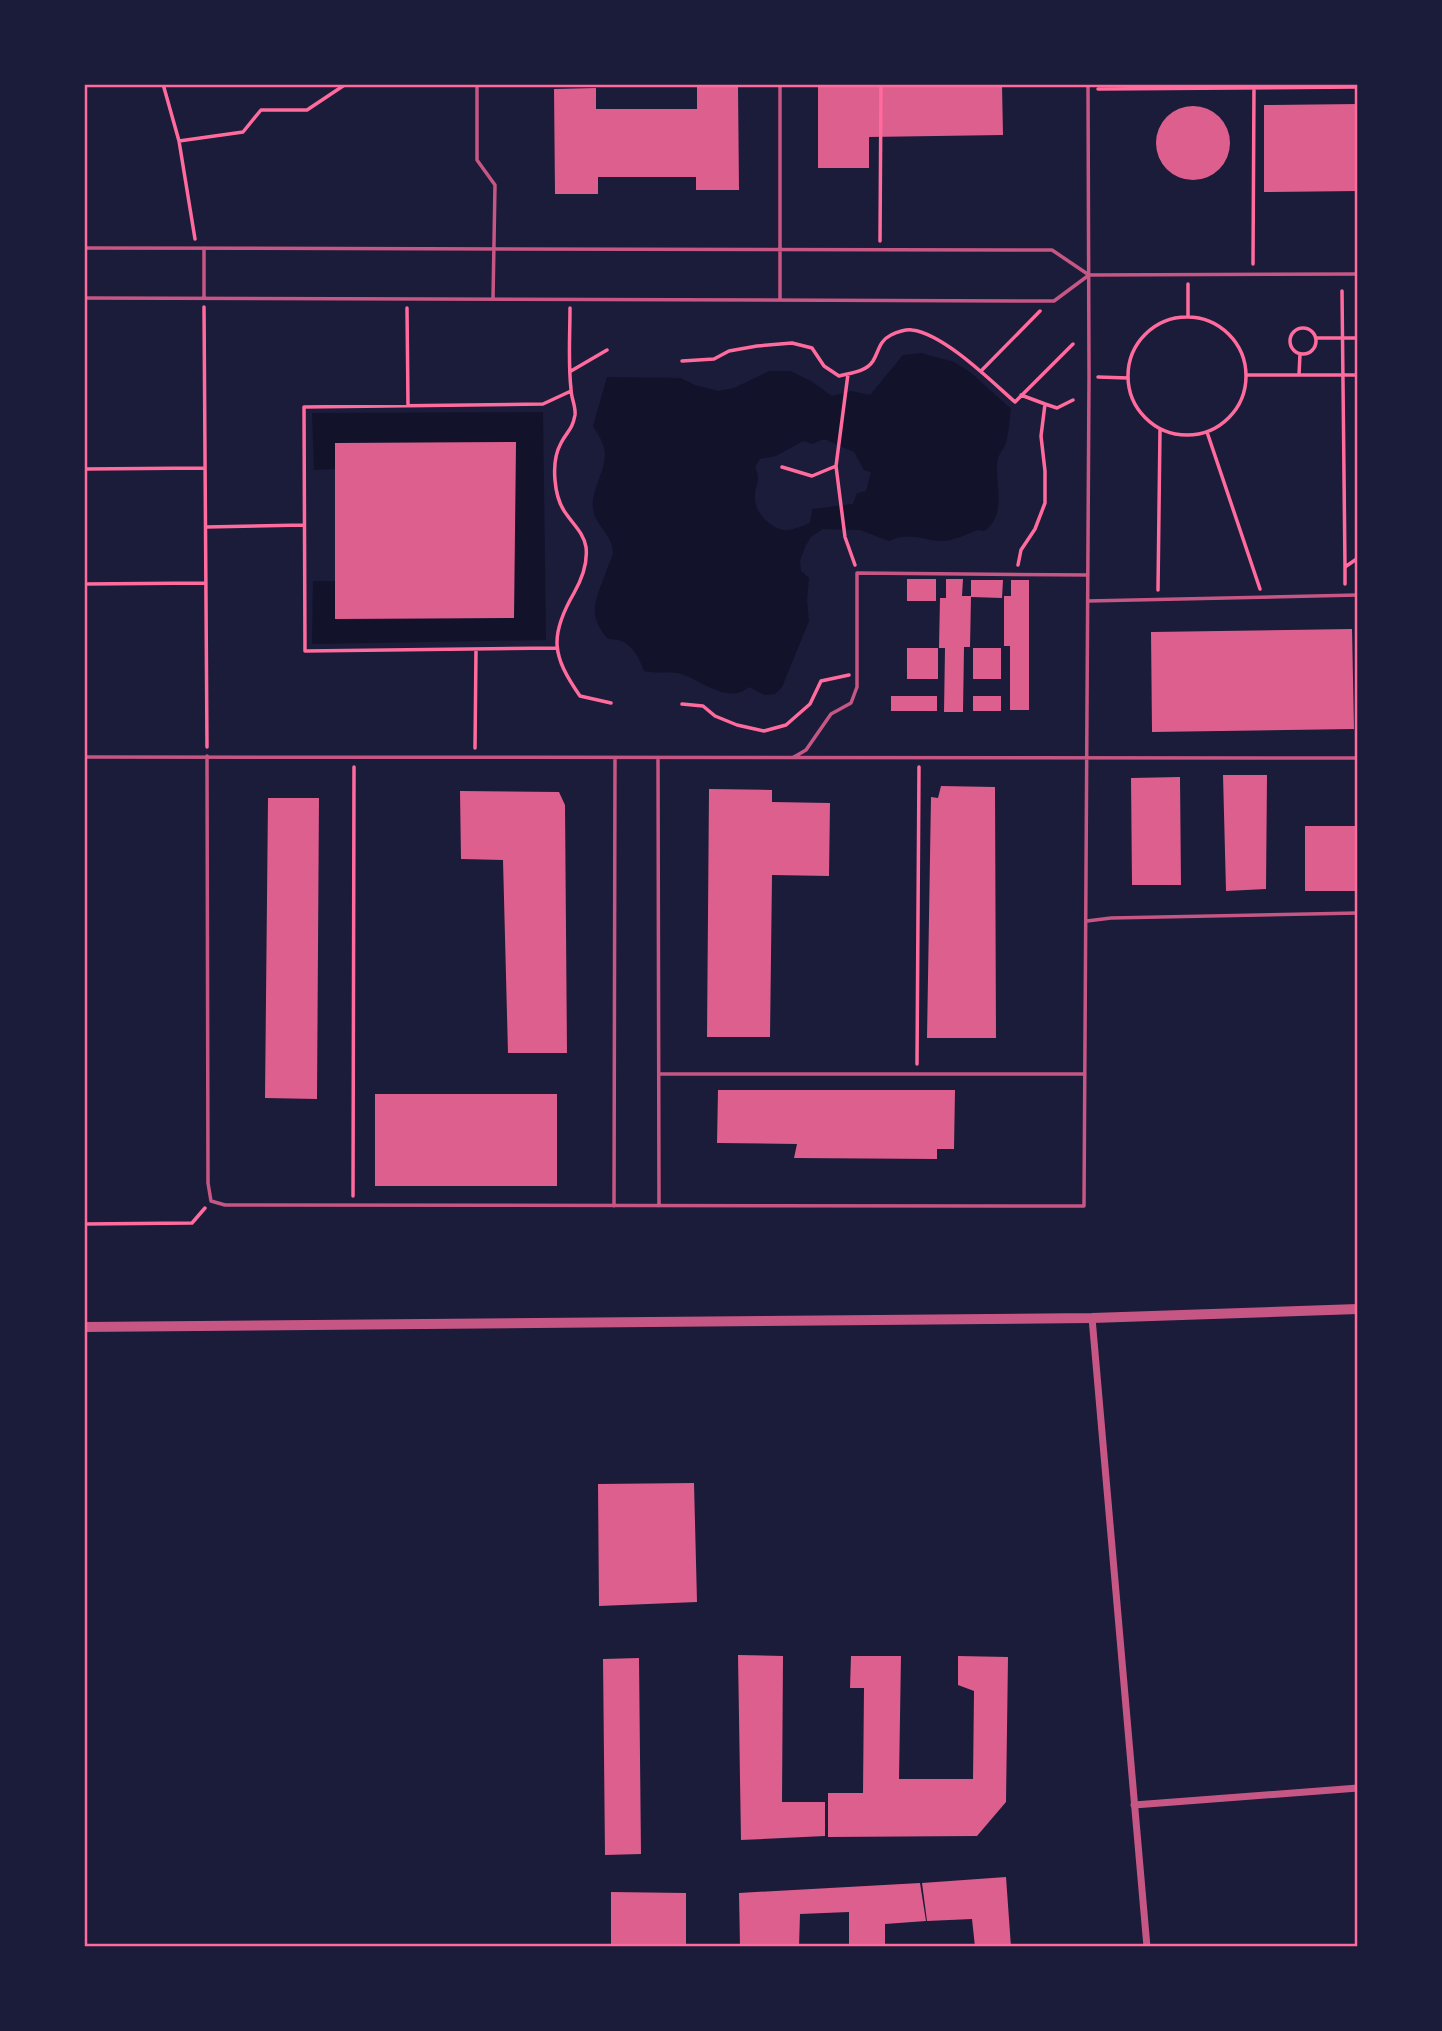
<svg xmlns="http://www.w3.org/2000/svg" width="1442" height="2031" font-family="Raleway,sans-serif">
<rect width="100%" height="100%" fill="#1b1b3a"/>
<path fill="#12122b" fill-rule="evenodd" d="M921 353 954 362 970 372 1011 409C1009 420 1009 433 1006 443 1004 448 1000 452 998 458 993 482 1009 514 984 531L978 530C967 534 951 542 939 541 920 539 908 532 889 541L860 530 823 529 811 537 806 545 800 560 801 571 809 578 807 600 809 621 782 687 775 694 765 695 749 687C726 706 701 678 677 673 666 671 655 674 644 671 638 654 629 638 608 639 585 612 597 599 607 569 609 564 612 558 613 553 614 537 595 525 593 509 590 487 611 467 603 445 601 439 597 432 593 426L607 377 681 378 695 385 718 391 734 388 769 371H790L811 381 832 396 851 391 870 395 903 355ZM824 439 854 452 864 470 871 472 866 491 857 493 853 504 812 509 810 523C802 526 792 531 783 530 770 527 755 513 755 499 754 485 762 482 755 467L760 459 776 456 803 441 812 444Z
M543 412 546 640 312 644 313 581H335L336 620 514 618 516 442 336 443 335 469 314 470 312 413Z"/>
<path fill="#dd5f8e" d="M818 84 1002 85 1003 135 869 137V168H818Z
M697 85H738L739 190H696V177H598V194H555L554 89 596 88V109H697Z
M1358 104V191L1264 192V105Z
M1156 143a37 37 0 1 1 74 0a37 37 0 1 1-74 0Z
M516 442 514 618 335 619V443Z
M907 579H936V601H907Z
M946 579H963L962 596H971V580H1003L1002 598 971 597 970 647H964L963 712H944L945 648H939L940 598H946Z
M1011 580H1029V710H1010V646H1004V596H1011Z
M1352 629 1354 729 1152 732 1151 632Z
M907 648H938V679H907Z
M973 648H1001V679H973Z
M891 696H937V711H891Z
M973 696H1001V711H973Z
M1223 775H1267L1266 889 1226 891Z
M1180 777 1181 885H1132L1131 778Z
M941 786 995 787 996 1038H927L931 797 938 798Z
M709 789 772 790V802L830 803 829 876 772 875 770 1037H707Z
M460 791 559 792 565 805 567 1053H508L503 860 461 859Z
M268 798H319L317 1099 265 1098Z
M1305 826H1358V891H1305Z
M718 1090H955L954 1149H937V1159L794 1158 797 1144 717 1143Z
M375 1094H557V1186H375Z
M694 1483 697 1602 599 1606 598 1484Z
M738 1655 783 1656 782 1802H825V1836L741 1840Z
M851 1656H901L899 1779H973L974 1691 958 1685V1656L1008 1657 1006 1802 977 1836 828 1837V1793H863L864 1688H850Z
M639 1658 641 1854 605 1855 603 1659Z
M1006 1877 1011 1947H975L972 1919 927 1921 922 1883Z
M920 1883 926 1921 885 1924V1947H849V1912L800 1914 799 1947H740L739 1893Z
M611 1892 686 1893V1947H611Z"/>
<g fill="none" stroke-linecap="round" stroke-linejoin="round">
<path stroke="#ff6b9d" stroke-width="3.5" d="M163 84 179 141 195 239
M1098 89 1358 87
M179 141 243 132 261 110H307L346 84
M880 241 881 84
M1253 264 1254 84
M1188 284V316
M1342 291 1345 567
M204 307 207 747
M407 308 408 405
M570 308C570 335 568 363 571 389 571 398 576 406 575 415 572 431 567 431 561 443 555 454 554 469 555 480 556 493 559 505 567 515 574 525 584 534 586 547 588 564 582 579 574 593 549 636 552 656 580 696L611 703
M1128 376a59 59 0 1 1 118 0a59 59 0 1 1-118 0Z
M1290 341a13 13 0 1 1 26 0a13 13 0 1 1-26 0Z
M1316 338H1358
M682 361 714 359 729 351 757 346 792 343 812 348 824 366 839 376C850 373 866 372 873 361 879 351 879 341 891 335 896 332 907 329 912 330 944 334 991 381 1015 402L1073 344
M571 371 607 350
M981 371 1040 311
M848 374 836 466 845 537 855 565
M1247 375H1358
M1299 375 1300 354
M1098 377 1128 378
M1045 404 1057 408 1073 400
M1207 432 1260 589
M782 467 812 476 836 466
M84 469 204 468
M206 527 304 525
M1018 565 1021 550 1035 529 1045 503V471L1041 436 1045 404 1021 395
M84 584 206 583
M1345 584V567L1358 558
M1158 590 1160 430
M556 648 305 651 304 407 543 404 571 391
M682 704 703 706 715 716 737 725 764 731 786 725 810 704 821 681 849 675
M475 748 476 650
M917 1064 919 767
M353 1196 354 767
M84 1224 192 1223 205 1208"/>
<path stroke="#c65784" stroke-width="3.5" d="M477 84V160L495 185 493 299
M780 84V300
M84 248 1052 250 1089 275 1358 274
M204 248V298
M84 298 1054 301 1089 275
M1088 601 1358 595
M207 756 208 1183 211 1201 225 1205 1084 1206 1089 377 1088 84
M84 757 1358 758
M794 757 806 750 831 714 851 703 857 687V573L1088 575
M658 758 659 1206
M1087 921 1111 918 1358 913
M659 1074H1085
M614 1206 615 758"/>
<path stroke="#c65784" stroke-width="7" d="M1092 1318 1147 1947
M1134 1805 1358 1788"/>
<path stroke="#c65784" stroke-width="10" d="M84 1327 1092 1318 1358 1309"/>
</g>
<rect width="1442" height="2031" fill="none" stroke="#1b1b3a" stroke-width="172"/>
<rect x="86" y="86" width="1270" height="1859" fill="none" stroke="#ff6b9d" stroke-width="2.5"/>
</svg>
